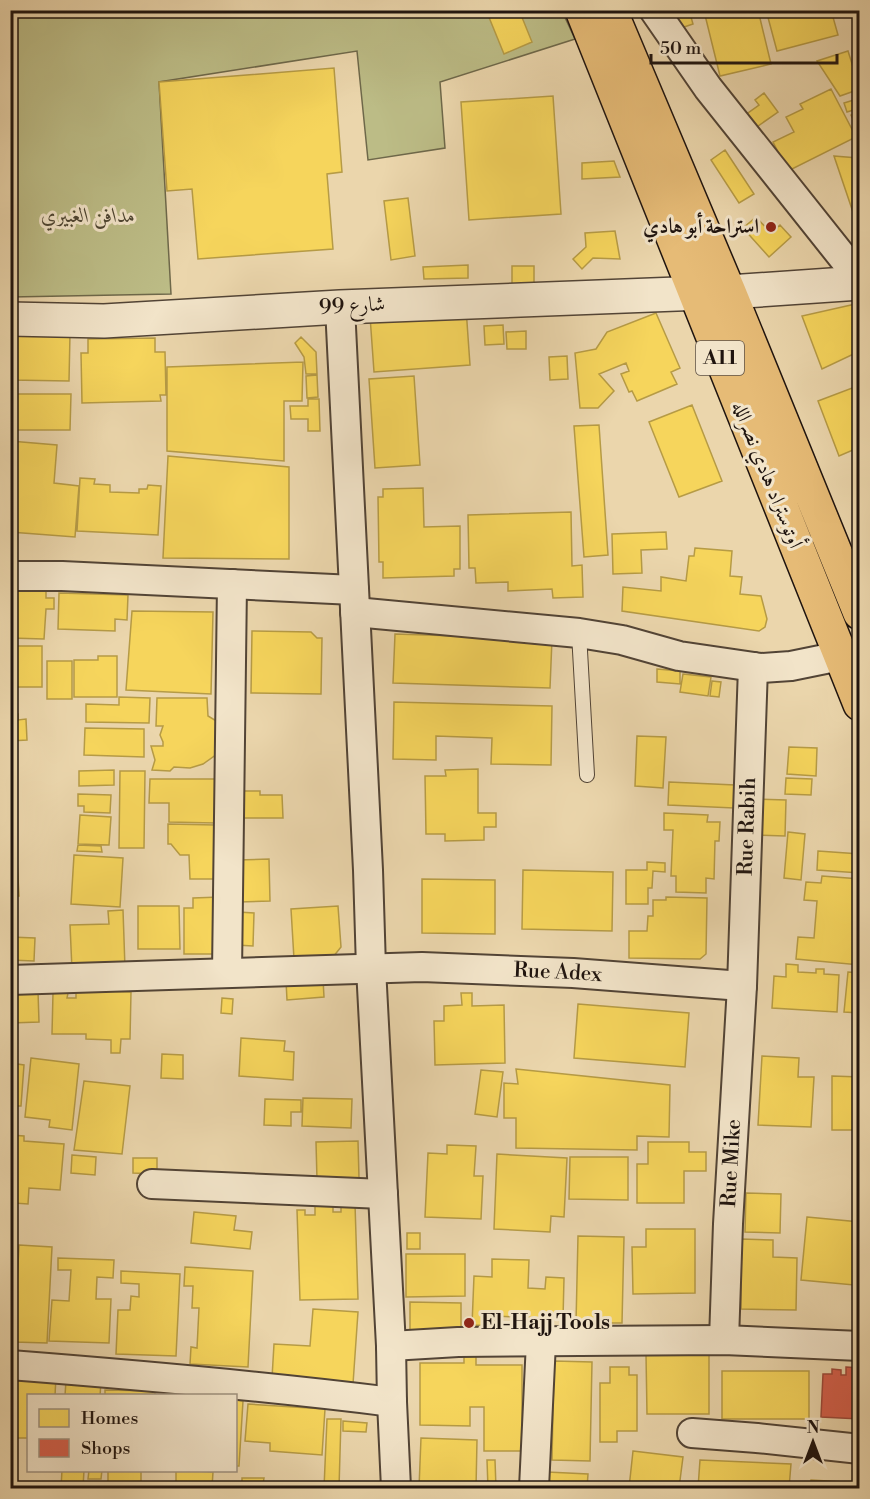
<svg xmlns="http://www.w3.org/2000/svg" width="870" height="1499" font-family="'Libre Bodoni',Amiri,serif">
<rect width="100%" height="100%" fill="#ebd6ac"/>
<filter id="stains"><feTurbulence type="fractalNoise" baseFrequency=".00333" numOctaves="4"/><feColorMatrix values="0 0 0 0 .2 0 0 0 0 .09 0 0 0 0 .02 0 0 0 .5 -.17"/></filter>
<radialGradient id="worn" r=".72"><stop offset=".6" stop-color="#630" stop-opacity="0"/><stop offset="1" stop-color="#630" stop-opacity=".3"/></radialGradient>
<path fill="#bcbc86" stroke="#6e684a" stroke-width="1.5" d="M10 11H562L575 39 440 82 445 148 368 160 357 51 159 82 171 294 11 297Z"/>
<path fill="#f6d55c" stroke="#b69b45" stroke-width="1.5" d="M486 10H519L532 42 504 54Z
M666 10H689L693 24 678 29Z
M697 10H758L771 64 720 76 704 11 697 13Z
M766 10H831L838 35 777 51Z
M848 51 860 89 840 96 817 61Z
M334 68 342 172 327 174 333 249 198 259 192 189 167 191 159 82Z
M831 89 856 137 788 171 773 142 794 132 786 117 803 109 800 104Z
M764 93 778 112 751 131 741 118 759 105 755 100Z
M553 96 561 214 469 220 461 102Z
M860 98V108L847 112 844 103Z
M860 111V134L851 115Z
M725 150 754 194 739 203 711 160Z
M834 156 858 158 860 220 856 221Z
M614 161 620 177 582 179V163Z
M408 198 415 256 391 260 384 201Z
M756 217 771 233 780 225 791 237 769 257 743 228Z
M615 231 620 259 593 258 582 269 573 259 586 247 585 233Z
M468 265V278L424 279 423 267Z
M512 266H534V285H512Z
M860 303V351L822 369 802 316Z
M466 308 470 365 374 372 370 316Z
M656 313 680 368 671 372 677 384 637 401 632 391 629 392 621 374 629 371 626 363 599 374 614 391 598 408H580L575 353 596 349 607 332Z
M503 325 504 344 485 345 484 326Z
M526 331V349H507L506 332Z
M10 333 70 334 69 381 10 380Z
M301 337 316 352 317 374H306L304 357 295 343Z
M155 338V352H165L166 395H160L161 401 82 403 81 353H88V339Z
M567 356 568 379 550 380 549 357Z
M303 362 302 401H284V461L167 451V367Z
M317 375 318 397 307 398 306 376Z
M414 376 420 465 375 468 369 379Z
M860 385V447L839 456 818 401Z
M10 394H71L70 430H10Z
M308 399H319L320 431H308V419H291L290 406H308Z
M692 405 722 481 679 497 649 422Z
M599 425 608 555 584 557 574 426Z
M10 441 57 445 54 483 79 486 75 537 10 532Z
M168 456 289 467V559L163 558Z
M80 478 95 479 94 484 110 485V492L139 493V489H147L148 485 161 486 158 535 77 531Z
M423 488 424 527 460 526V569H454V576L383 578V562H379L378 497H383V489Z
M571 512 572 566 582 565 583 597 553 598 552 589 508 591V582L476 583 475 568H469L468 515Z
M666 532 667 549 641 550 642 573 613 574 612 534Z
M695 548 732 551 730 576 742 577 740 594 761 596 767 619 765 627 759 631 622 611 623 587 661 591V577L686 581 689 556H694Z
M10 588 46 589V598H54V609H46L44 639 10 638Z
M59 593 128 595 127 620 115 619V631L58 629Z
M132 611 213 612 211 694 126 690Z
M252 631 311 632 317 638H322L321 694 251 693Z
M395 634 552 639 550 688 393 683Z
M10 646H42V687H10Z
M98 656H117V697H74V660H98Z
M47 661H72V699H47Z
M657 669 680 671V684L657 682Z
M683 674 711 677 708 696 680 692Z
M712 681 721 682 719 697 710 696Z
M119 697 150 698 149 723 86 722V704L119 705Z
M157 698H207L208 716 218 722 217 754 203 764 190 768 174 767 170 771 152 770 155 760 151 746H163V742L160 735 163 726H156Z
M394 702 552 706 551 765 491 764 492 738 436 736V760L393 759Z
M10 714H18V720L26 719 27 740 10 741Z
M85 728 144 729V757L84 755Z
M637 736 666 737 663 788 635 786Z
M789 747 817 748 816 776 787 774Z
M478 769V813H496V827H484V840L445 841V834H426L425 776H446L445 770Z
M114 770V785L79 786V771Z
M120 771H145L144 848H119Z
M786 778 812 779 811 795 785 794Z
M150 779H224L215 823 169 822V803H149Z
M669 782 735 785 734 808 668 805Z
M240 791H260V795H282L283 818H240Z
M78 794 111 795 110 813 84 812V806H78Z
M756 799 786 800 785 836 755 835Z
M664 813 708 815 707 822H720L719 841H715L714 879 706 878V893L676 892V876H671L673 830H664Z
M80 815 111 817 109 845 78 844Z
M10 824H15L19 896H15L16 902 10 903Z
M168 824 215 825V879H190L189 855H180L171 844H168Z
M788 832 805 834 801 880 784 878Z
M78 845 101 846 102 852 77 851Z
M818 851 860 854V873L817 870Z
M74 855 123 858 120 907 71 904Z
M269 859 270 901 239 902 237 860Z
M647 862 665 863V872L653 871 652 888H648V904H626V870H647Z
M523 870 613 872 612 931 522 929Z
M822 876 860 879V965L796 959 798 937 814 938 817 901 804 900 806 882 821 883Z
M422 879 495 880V934L422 933Z
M220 897V954H184V908H193V898Z
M666 897 707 898 706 954 700 959 629 958V931H647L648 916H653V900H666Z
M138 906H179L180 949H138Z
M338 906 341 947 333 957 294 959 291 909Z
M123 910 125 968 72 970 70 925 109 924 108 911Z
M238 912 254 913 253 946 236 945Z
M10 937 35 938 34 961 10 960Z
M786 964 798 965V972L816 973V969H824V974L839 975 837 1012 772 1008 774 976 786 977Z
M848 972 860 973V1013L844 1012Z
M323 979 324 997 287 1000 286 981Z
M76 990 131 992 130 1039H121L120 1053H111V1040L86 1039V1034H52L53 993H68L67 998H76Z
M38 991 39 1022 11 1023 10 1032V993Z
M461 993H472V1006L504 1005 505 1063 435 1065 434 1021H444V1006L462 1005Z
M222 998 233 999 232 1014 221 1013Z
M578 1004 689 1013 685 1067 574 1058Z
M241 1038 285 1041 284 1051 294 1052 293 1080 239 1076Z
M162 1054 183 1055V1079L161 1078Z
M762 1056 799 1058 798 1077H814L811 1127 758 1125Z
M31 1058 79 1064 72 1130 49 1127 50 1120 25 1117Z
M10 1063 24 1065 21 1106H10Z
M516 1069 670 1085 669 1137 637 1136V1150L516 1148V1118H504V1083L518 1084Z
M481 1070 503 1072 497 1117 475 1114Z
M832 1076 860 1077V1106H855V1130H832Z
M84 1081 130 1086 122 1154 74 1150Z
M303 1098 352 1099 351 1128 302 1126Z
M265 1099 301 1100V1112H291V1126L264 1125Z
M10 1135 24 1136V1141L64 1144 60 1190 29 1188 28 1204 14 1203V1210H10Z
M358 1141 359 1178 317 1180 316 1142Z
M648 1142H689V1152H706V1171H684V1203H637V1164H648Z
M447 1145 476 1146 474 1176H483L481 1219 425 1217 428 1153 447 1154Z
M497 1154 567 1158 564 1217 551 1216 550 1232 494 1229Z
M72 1155 96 1157 95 1175 71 1173Z
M570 1157H628V1200L569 1199Z
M133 1158H157V1174L133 1173Z
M746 1193 781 1194 780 1233 745 1232Z
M355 1204 358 1299 300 1300 297 1210H305V1215H315V1205H333V1212H341V1205Z
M194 1212 236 1216 234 1230 252 1232 250 1249 191 1243Z
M807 1217 860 1222 854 1285 801 1280Z
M646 1229H695V1293L633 1294 632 1247H646Z
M407 1233H420V1249H407Z
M578 1236 624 1237 622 1323H576Z
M741 1239 773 1240V1257L797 1258 796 1310 741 1309Z
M19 1245 52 1247 47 1343 14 1342Z
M10 1247H16L15 1270 10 1269Z
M406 1254H465V1296L406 1297Z
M58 1258 114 1260 113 1278 97 1277 96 1299H111L109 1343 49 1341 52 1300 69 1301 71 1270H58Z
M492 1259 529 1260 528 1288 545 1289 546 1277 564 1278 563 1319 495 1316 494 1326 472 1325 474 1276 492 1277Z
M185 1267 253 1271 248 1367 190 1364 191 1347 197 1348 199 1308H192L193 1286H184Z
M121 1271 180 1274 176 1356 116 1354 118 1310H130L131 1296 139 1297V1284L121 1283Z
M410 1302 461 1303V1333H410Z
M313 1309 358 1312 353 1384 272 1378 274 1344 310 1346Z
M464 1354H476V1365H522V1451H484V1407H470V1426L420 1425V1363H464Z
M646 1354H709V1414H647Z
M554 1361 592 1362 590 1461 552 1460Z
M610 1367H629V1375H637V1431H617V1442H600V1383H610Z
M722 1371H809V1419H722Z
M10 1375 56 1376 55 1396H28V1438H10Z
M66 1380 101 1381 100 1396H65Z
M105 1390 155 1391V1396H105Z
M236 1400 243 1401 239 1466H236Z
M248 1404 325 1409 322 1455 270 1451V1443L245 1441Z
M327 1419H341L339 1488H324Z
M343 1421 367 1423 366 1432 343 1431Z
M421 1438 477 1440 476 1488H419Z
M633 1451 683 1457 679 1488H629Z
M487 1460H495L496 1488H488Z
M700 1460 791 1464 789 1488H698Z
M62 1470H84L83 1488H61Z
M89 1470H102L101 1479H88Z
M108 1470H141V1482H148V1488H108Z
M176 1470 213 1472 212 1488H232H153V1484L176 1485Z
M547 1472 588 1474 587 1488H546Z
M242 1478H264L263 1484H274V1488H242Z
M811 1480 860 1483V1488H810Z
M10 1482 55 1483V1488H10Z"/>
<path fill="#d6604d" stroke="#9f493a" stroke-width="1.5" d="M846 1367 860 1368V1419L821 1417 823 1374H832V1369L841 1370V1375H846Z"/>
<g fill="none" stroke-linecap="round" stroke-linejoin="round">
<g stroke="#524436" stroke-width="16">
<path id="service" d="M579 633 587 775"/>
</g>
<g stroke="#524436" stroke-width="32">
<g id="minor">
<path d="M654 10 708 88 860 279"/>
<path d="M340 307 368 870 371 968 391 1346 392 1402 396 1488"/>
<path d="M10 576H62L354 590"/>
<path d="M355 612 579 633 622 640 679 656 761 668 791 666 840 656"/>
<path d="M227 973 232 584"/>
<path id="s1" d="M10 980 422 967 573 973 742 986"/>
<path d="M152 1184 383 1194"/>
<path id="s2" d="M724 1340 728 1224 742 986 753 667"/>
<path d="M391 1346 458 1342 724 1340 860 1346"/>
<path d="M10 1365C138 1375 265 1386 392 1402"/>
<path d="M692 1433 757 1438 860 1449"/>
<path d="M534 1488 541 1342"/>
</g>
</g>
<g stroke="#524436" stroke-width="36">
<path id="tertiary" d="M10 319 104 321 340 307 729 292 860 283"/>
</g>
<g stroke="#1f140f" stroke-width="36">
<path id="trunk" d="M582 10 860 704
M610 10 729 292 860 613"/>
</g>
<use href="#service" stroke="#f2e4c9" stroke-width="14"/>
<use href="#minor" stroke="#f2e4c9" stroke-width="28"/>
<use href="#tertiary" stroke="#f2e4c9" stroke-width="33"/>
<use href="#trunk" stroke="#e6bb76" stroke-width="33"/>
</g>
<g fill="#8f2418" stroke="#f2e4c9" stroke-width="2">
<circle cx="771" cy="227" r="6"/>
<circle cx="469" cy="1323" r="6"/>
</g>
<g text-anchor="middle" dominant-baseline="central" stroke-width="6" stroke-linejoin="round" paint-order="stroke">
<rect fill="#f2e4c9" stroke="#5e5247" stroke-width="1.5" x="696" y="341" width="48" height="34" rx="4.5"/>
<g font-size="20" font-weight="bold" fill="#1f140f">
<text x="720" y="358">A11</text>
</g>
<g font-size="21" font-style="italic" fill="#4e4633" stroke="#f2e4c9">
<text x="88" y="216">مدافن الغبيري</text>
</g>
<g font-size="21" font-weight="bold" fill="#1f140f" stroke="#f2e4c9" text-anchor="end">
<text x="759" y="227">استراحة أبو هادي</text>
<text x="481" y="1323" text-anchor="start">El-Hajj Tools</text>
</g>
<g font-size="21" fill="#1f140f" stroke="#f2e4c9">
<text transform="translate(352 306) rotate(-3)">شارع 99</text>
<text transform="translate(767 475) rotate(68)">أوتوستراد هادي نصرالله</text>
<text stroke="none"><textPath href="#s2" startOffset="514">Rue Rabih</textPath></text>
<text stroke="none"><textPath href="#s1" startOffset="548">Rue Adex</textPath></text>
<text stroke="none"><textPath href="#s2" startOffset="177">Rue Mike</textPath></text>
</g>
</g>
<rect width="870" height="1499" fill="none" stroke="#ebd6ac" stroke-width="36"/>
<rect x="12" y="12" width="846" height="1475" fill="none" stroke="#1f140f" stroke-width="3"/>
<rect x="18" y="18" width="834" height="1463" fill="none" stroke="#1f140f" stroke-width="1.5"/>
<rect x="27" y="1394" width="210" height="78" fill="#f2e4c9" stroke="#9e917f" stroke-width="1.5"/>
<rect x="39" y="1409" width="30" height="18" fill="#f6d55c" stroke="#9e917f" stroke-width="1.5"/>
<text x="81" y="1424" font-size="18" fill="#1f140f">Homes</text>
<rect x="39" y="1439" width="30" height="18" fill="#d6604d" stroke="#9e917f" stroke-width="1.5"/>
<text x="81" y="1454" font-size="18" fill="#1f140f">Shops</text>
<g transform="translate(813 1442)" stroke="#f2e4c9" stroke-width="4.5" paint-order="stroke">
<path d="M0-4.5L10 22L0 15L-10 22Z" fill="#1f140f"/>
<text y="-9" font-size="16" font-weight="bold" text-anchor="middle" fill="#1f140f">N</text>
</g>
<path d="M651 54v9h186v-9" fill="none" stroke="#1f140f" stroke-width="3"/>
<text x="660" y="54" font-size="18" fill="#1f140f" stroke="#f2e4c9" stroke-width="4.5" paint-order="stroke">50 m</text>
<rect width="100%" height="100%" filter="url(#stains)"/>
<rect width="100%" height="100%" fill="url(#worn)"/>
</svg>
